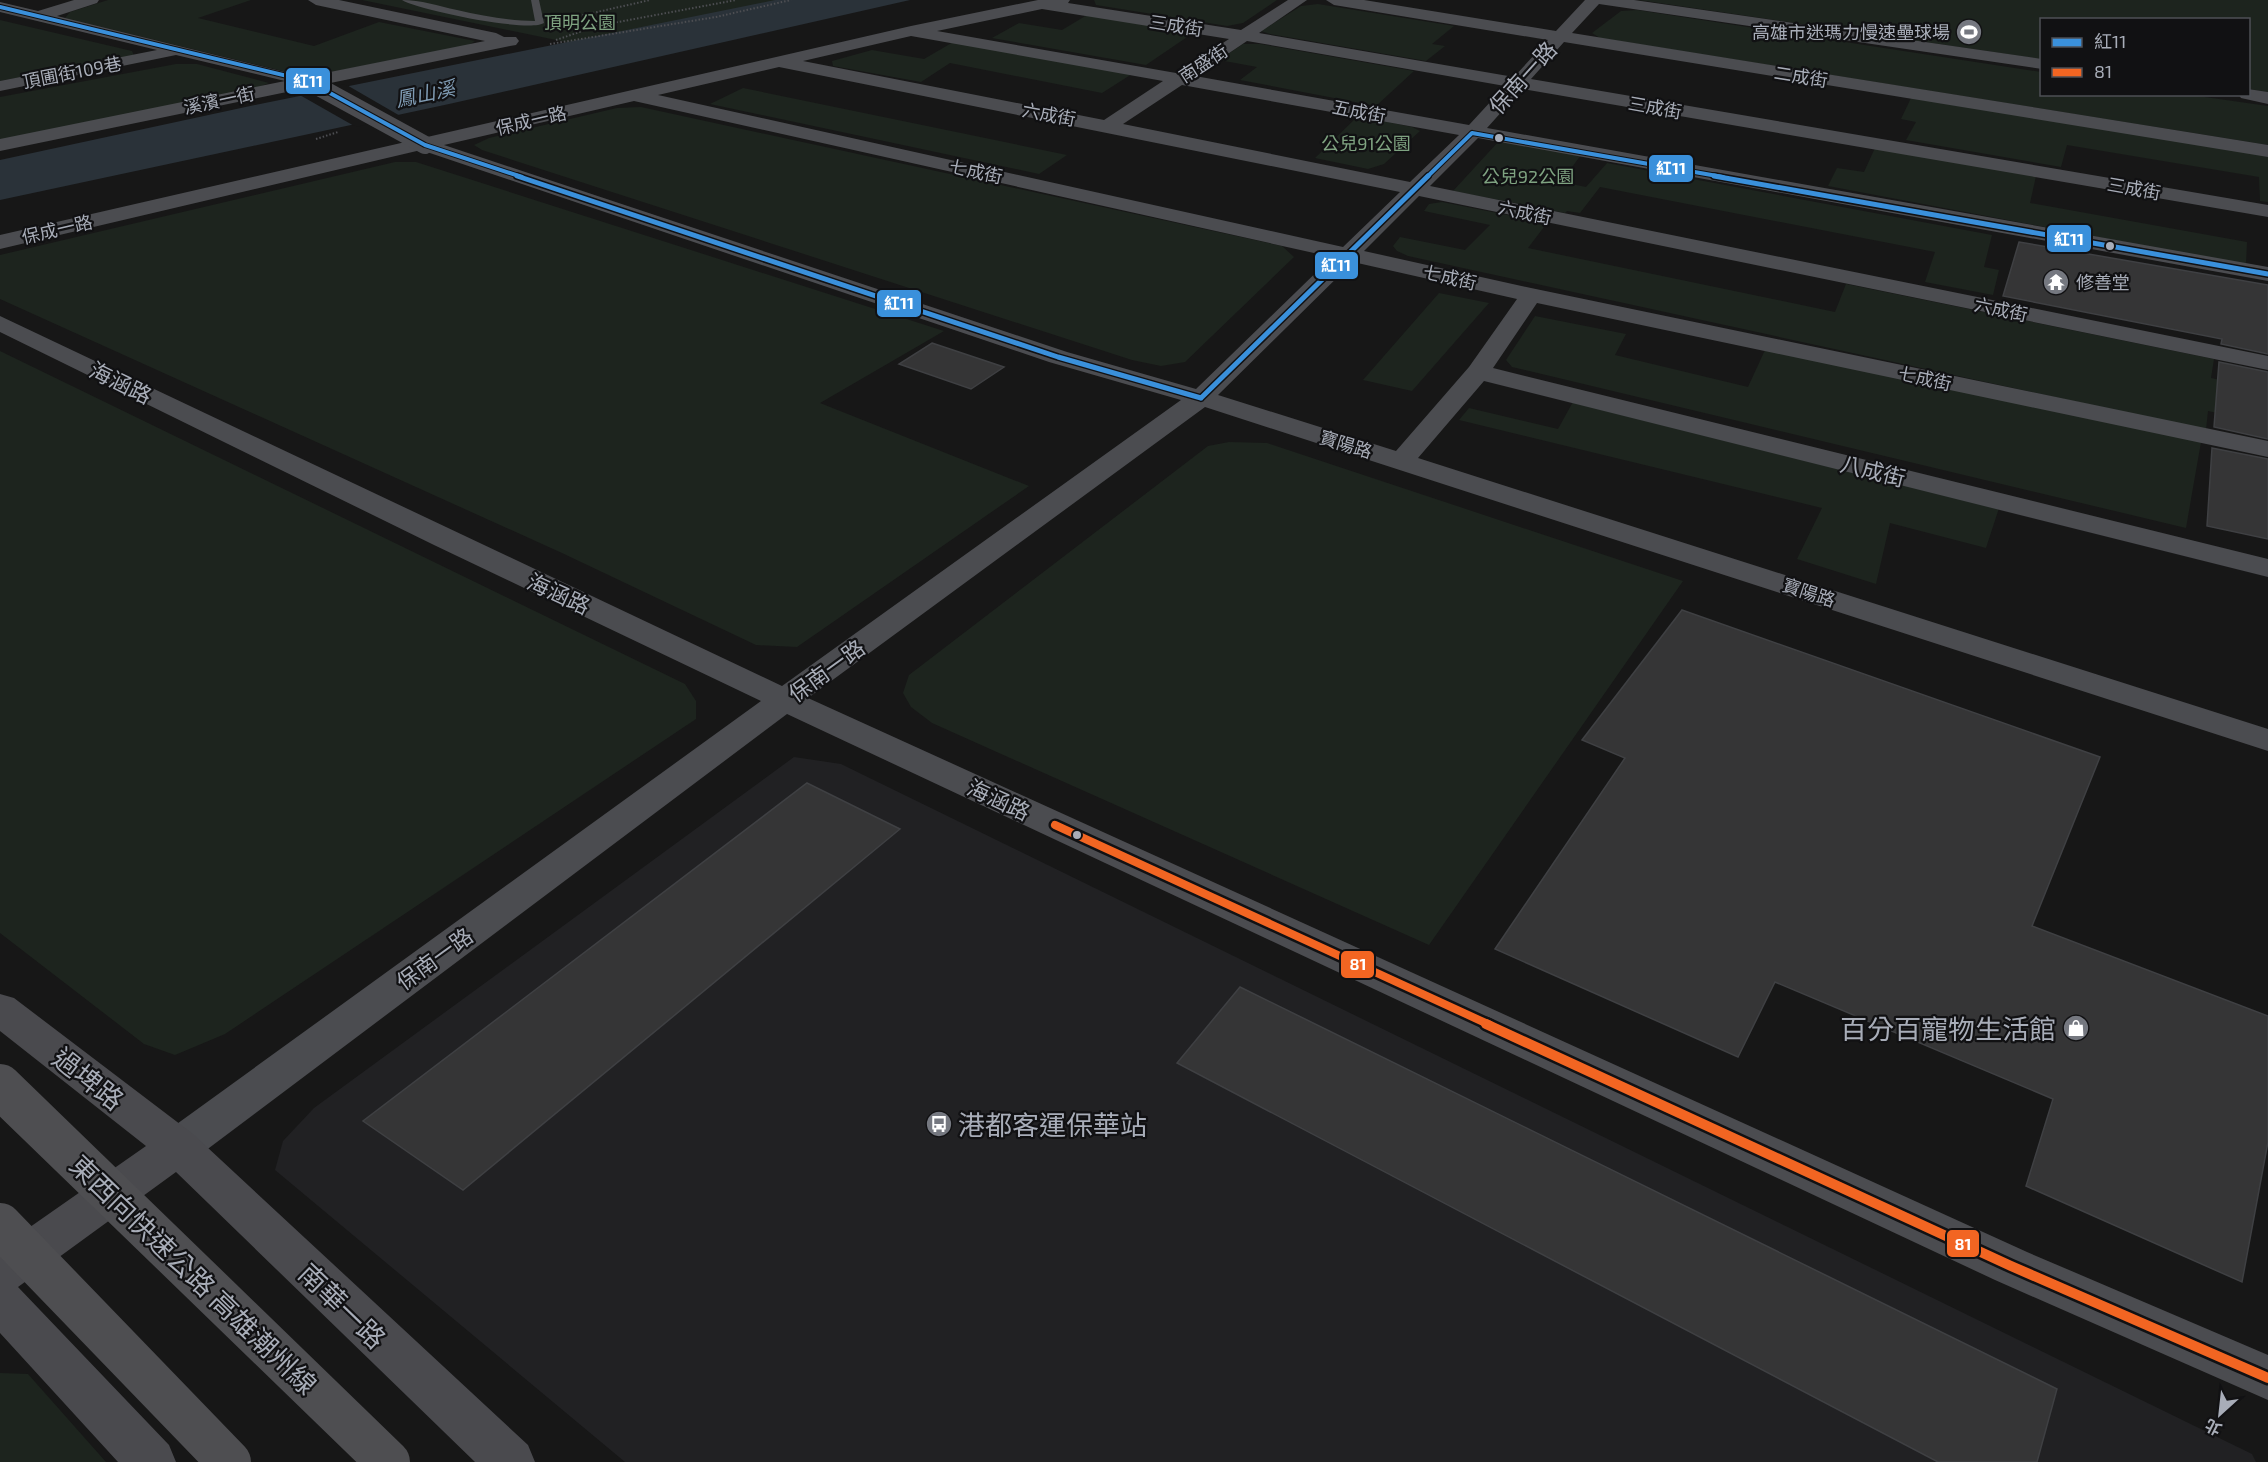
<svg xmlns="http://www.w3.org/2000/svg" width="2268" height="1462" font-family="'Exo 2','Noto Sans TC',sans-serif">
<rect width="100%" height="100%" fill="#171717"/>
<path fill="#212123" d="M794 757 841 764 2252 1454 2256 1462H625L275 1170 283 1141 314 1108Z"/>
<path fill="#1d241e" d="M108 0H251L198 18 314 46 379 22 475 41 469 45 307 77 65 18 70 12Z
M362 0H801L585 46Z
M1094 0H1277L1243 23 1227 26 1096 5Z
M1639 0H2268V92L2249 89 2248 20H2042L2041 59Z
M1318 4 1454 26 1432 44 1445 46 1426 61 1270 34 1261 31 1301 6Z
M1637 10 2041 72 2042 94 2191 95 2268 106V145L1600 38 1592 33 1621 11Z
M1087 15 1193 33 1146 65 992 38 1019 23 1062 30Z
M0 20 132 51 134 56 0 81Z
M955 41 1132 74 1102 93 950 63 921 82 833 66 832 61 872 50 924 59Z
M1243 44H1260L1414 71 1376 106 1240 80 1257 67 1219 60Z
M176 64H197L269 83 256 88 0 140V97Z
M743 88 1067 155 1039 174 710 104Z
M1911 98 2268 156V202L2260 201 2259 177 2067 145 2061 167 1906 140 1916 122 1901 119Z
M641 107 1282 246 1294 257 1185 362 1161 366 1132 360 482 150 474 145 489 138 617 108Z
M1358 116 1412 127 1420 131 1384 164 1368 169 1315 158Z
M1499 141 1581 155 1561 182 1586 187 1607 163 1992 235 1984 267 1999 270 1993 295 1925 282 1935 252 1600 187 1580 213 1567 211 1565 213 1453 191Z
M1875 148 2036 176 2030 203 2247 242 2246 265 1828 186 1837 168 1864 172Z
M395 162H416L944 331 820 403 1029 486 797 647 756 645 562 553 0 299V255Z
M1442 202 1547 223 1528 248 1835 312 1846 284 2214 359 2211 378 2268 390V424L2208 411 2206 430 1408 256 1397 251 1393 246 1400 237 1465 250 1490 225 1424 211 1429 204Z
M1439 293 1489 303 1412 391 1363 380Z
M1535 316 1626 334 1615 355 1748 387 1765 350 2201 442 2186 528 1512 367 1506 360Z
M0 351 685 684 696 701V719L225 1034 175 1055 144 1044 0 933Z
M1574 400 2001 502 1986 548 1890 523 1876 584 1797 559 1822 508 1459 420 1469 408 1558 429Z
M1229 442 1267 443 1683 581 1429 945 932 723 911 707 903 693 909 675 1208 446Z
M0 1373 28 1374 106 1462H0Z"/>
<path fill="#2a3239" d="M775 0H910L449 104 0 200V160L260 104Z"/>
<path fill="#171717" d="M345 84 402 117 356 127 298 94Z"/>
<path fill="#353536" stroke="#3f4043" stroke-width="1.5" d="M2019 242 2268 285V354L2221 344 2222 339 2003 296Z
M932 343 1004 367 971 389 899 364Z
M2219 362 2268 372V439L2214 427Z
M2212 448 2268 459V539L2207 526Z
M1682 610 2100 757 2032 926 2268 1016V1142L2242 1282 2026 1186 2053 1099 1775 982 1738 1057 1495 949 1625 758 1582 740Z
M807 783 900 829 463 1190 363 1121Z
M1240 987 2057 1389 2037 1462H1938L1177 1063Z"/>
<g fill="none" stroke-linecap="round" stroke-linejoin="round">
<path stroke="#4d4e52" stroke-width="2" stroke-dasharray="1.5 2" stroke-linecap="butt" d="M562 20 650 0
M556 40 597 26 736 0
M550 44 716 17 791 0
M316 139 338 132"/>
<path fill="#4b4c50" fill-rule="evenodd" d="M402 0C421 0 438 6 457 10 483 16 509 21 535 21L531 0H539L544 23C529 33 418 10 402 0Z"/>
<path fill="#4b4c50" fill-rule="evenodd" d="M74 0H99L97 3 57 16 305 77 485 41 316 5 308 0H339L496 33 504 37H516L519 41 516 45 510 46 0 151V139L285 81 176 55 0 91V81L157 50 0 12V2L38 11Z
M1038 0H1070L1068 3 1241 30 1288 0H1307L1259 33 1514 77 1548 40 1334 5 1326 0H1364L1556 31 1585 0H1634L2042 59V69L1599 4 1572 33 2268 145V157L1564 42 1531 79 2268 205V217L1522 89 1487 128 2268 267V281L1478 138 1430 186 2268 356V370L1419 196 1364 251 1531 288 2268 441V457L1537 303 1493 368 2268 559V577L1484 381 1418 458 2268 729V751L1205 407 808 698 2027 1252 2268 1355V1400L1995 1280 787 714 193 1160 178 1165 163 1160 157 1147 163 1134 761 701 434 545 0 332V316L782 686 1181 400 1049 362 421 150 0 249V235L911 26ZM1042 9 1229 39 1176 73 937 31ZM911 36 1163 81 1104 120 803 61ZM1247 41 1505 86 1469 125 1195 76ZM779 67 1400 192 1343 247 658 95ZM1182 85 1459 135 1410 182 1123 124ZM634 101 1332 257 1196 389 1067 352 444 145ZM1353 262 1517 299 1469 367 1396 451 1218 395Z
M2248 89 2268 92V104L2241 98 2238 94H2248Z"/>
<path fill="#4a4a4e" fill-rule="evenodd" d="M0 994 14 998 193 1134 528 1445 535 1462H475L176 1172 18 1287 169 1445 176 1462H118L0 1333V1248L146 1146 0 1031Z"/>
<path stroke="#4b4c50" stroke-width="18" d="M308 81 425 145"/>
<path stroke="#4e4e51" stroke-width="44" d="M0 1086 388 1462
M0 1225 229 1462"/>
<g stroke="#111113" stroke-width="6">
<path id="bus-1-far1" d="M0 7 308 81 425 145 522 177
M1472 133 1723 177
M1427 177 1472 133"/>
</g>
<g stroke="#111113" stroke-width="8">
<path id="bus-1" d="M517 176 1058 357 1201 398
M1714 176 2268 274
M1201 398 1428 176"/>
</g>
<g stroke="#111113" stroke-width="13">
<path id="bus-2-far1" d="M1055 825 1490 1025"/>
</g>
<g stroke="#111113" stroke-width="15">
<path id="bus-2" d="M1486 1024 2011 1266 2268 1378"/>
</g>
<use href="#bus-1-far1" stroke="#3a90db" stroke-width="4"/>
<use href="#bus-1" stroke="#3a90db" stroke-width="5"/>
<use href="#bus-2-far1" stroke="#f26522" stroke-width="8"/>
<use href="#bus-2" stroke="#f26522" stroke-width="10"/>
</g>
<defs>
<g id="stadium-disc" transform="scale(1.35)"><circle r="9.5" fill="#757880" stroke="#111113"/><path d="M0-5a6.5 5 0 1 0 0 10a6.5 5 0 1 0 0-10ZM-3.5-1.8h7v3.6h-7Z" fill="#fff"/></g>
<g id="temple-disc" transform="scale(1.35)"><circle r="9.5" fill="#757880" stroke="#111113"/><path d="M0-6L5-2H3V0L6.5 2.5H4V6H1.5V3h-3V6H-4V2.5H-6.5L-3 0V-2H-5Z" fill="#fff"/></g>
<g id="shop-disc" transform="scale(1.35)"><circle r="9.5" fill="#757880" stroke="#111113"/><path d="M-5-2.5h2.3a2.7 3.5 0 0 1 5.4 0H5L5.5 6h-11ZM-1.5-2.5h3a1.5 2.3 0 0 0-3 0Z" fill="#fff"/></g>
<g id="bus-disc" transform="scale(1.35)"><circle r="9.5" fill="#757880" stroke="#111113"/><path d="M-5-6H5V4H4V6H2V4H-2V6H-4V4H-5ZM-3.5-4V0h7V-4ZM-3.5 1.2v1.5H-2V1.2ZM2 1.2v1.5H3.5V1.2Z" fill="#fff"/></g>
</defs>
<g fill-rule="evenodd">
<use href="#stadium-disc" x="1969" y="32"/>
<use href="#temple-disc" x="2056" y="282"/>
<use href="#shop-disc" x="2076" y="1028"/>
<use href="#bus-disc" x="939" y="1124"/>
</g>
<g fill="#a8adb8" stroke="#111113" stroke-width="2">
<circle cx="1499" cy="138" r="5"/>
<circle cx="2110" cy="246" r="5"/>
<circle cx="1077" cy="835" r="5"/>
</g>
<g text-anchor="middle" dominant-baseline="central" stroke-width="4.5" stroke-linejoin="round" paint-order="stroke">
<g font-size="18" fill="#7fa381" stroke="#111113">
<text x="580" y="22">頂明公園</text>
<text x="1366" y="143">公兒91公園</text>
<text x="1528" y="176">公兒92公園</text>
</g>
<g font-size="18" fill="#a8adb8" stroke="#111113">
<text transform="translate(1176 25) rotate(9)">三成街</text>
<text transform="translate(1203 63) rotate(-33)">南盛街</text>
<text transform="translate(72 72) rotate(-11)">頂圃街109巷</text>
<text transform="translate(1801 76) rotate(9)">二成街</text>
<text transform="translate(219 100) rotate(-12)">溪濱一街</text>
<text transform="translate(1655 107) rotate(10)">三成街</text>
<text transform="translate(1359 111) rotate(11)">五成街</text>
<text transform="translate(1049 114) rotate(11)">六成街</text>
<text transform="translate(531 120) rotate(-13)">保成一路</text>
<text transform="translate(976 171) rotate(12)">七成街</text>
<text transform="translate(2134 188) rotate(10)">三成街</text>
<text transform="translate(1525 212) rotate(12)">六成街</text>
<text transform="translate(57 229) rotate(-13)">保成一路</text>
<text transform="translate(1450 277) rotate(13)">七成街</text>
<text transform="translate(2001 309) rotate(12)">六成街</text>
<text transform="translate(1925 378) rotate(12)">七成街</text>
<text transform="translate(1346 444) rotate(17)">寶陽路</text>
<text transform="translate(1809 592) rotate(18)">寶陽路</text>
</g>
<g font-size="18" fill="#a8adb8" stroke="#111113" text-anchor="end">
<text x="1950" y="32">高雄市迷瑪力慢速壘球場</text>
<text x="2076" y="282" text-anchor="start">修善堂</text>
</g>
<g font-size="20" font-style="italic" fill="#7f9bb3" stroke="#111113">
<text transform="translate(425 93) rotate(-12)">鳳山溪</text>
</g>
<g font-size="22" fill="#a8adb8" stroke="#111113">
<text transform="translate(1522 77) rotate(-48)">保南一路</text>
<text transform="translate(121 382) rotate(26)">海涵路</text>
<text transform="translate(1873 470) rotate(14)">八成街</text>
<text transform="translate(559 593) rotate(25)">海涵路</text>
<text transform="translate(826 670) rotate(-36)">保南一路</text>
<text transform="translate(999 799) rotate(25)">海涵路</text>
<text transform="translate(434 958) rotate(-36)">保南一路</text>
</g>
<g font-size="27" fill="#a8adb8" stroke="#111113" text-anchor="end">
<text x="2056" y="1028">百分百寵物生活館</text>
<text x="958" y="1124" text-anchor="start">港都客運保華站</text>
</g>
<g font-size="27" fill="#a8adb8" stroke="#111113">
<text transform="translate(89 1078) rotate(38)">過埤路</text>
<text transform="translate(194 1274) rotate(44)">東西向快速公路 高雄潮州線</text>
<text transform="translate(343 1305) rotate(44)">南華一路</text>
</g>
</g>
<g stroke="#111113" stroke-width="2">
<rect x="285" y="67" width="46" height="28" rx="6" fill="#3a90db"/>
<rect x="1648" y="154" width="46" height="29" rx="6" fill="#3a90db"/>
<rect x="2046" y="224" width="46" height="29" rx="6" fill="#3a90db"/>
<rect x="1314" y="251" width="45" height="29" rx="6" fill="#3a90db"/>
<rect x="876" y="289" width="46" height="29" rx="6" fill="#3a90db"/>
<rect x="1340" y="950" width="35" height="29" rx="6" fill="#f26522"/>
<rect x="1946" y="1229" width="34" height="29" rx="6" fill="#f26522"/>
</g>
<g font-size="16" text-anchor="middle" font-weight="bold" fill="#fff">
<text x="308" y="87">紅11</text>
<text x="1671" y="174">紅11</text>
<text x="2069" y="245">紅11</text>
<text x="1336" y="271">紅11</text>
<text x="899" y="309">紅11</text>
<text x="1358" y="970">81</text>
<text x="1963" y="1250">81</text>
</g>
<rect x="2040" y="18" width="210" height="78" fill="#111113" stroke="#4d4f55" stroke-width="1.5"/>
<rect x="2052" y="38" width="30" height="9" fill="#3a90db" stroke="#4d4f55" stroke-width="1.5"/>
<text x="2094" y="48" font-size="18" fill="#a8adb8">紅11</text>
<rect x="2052" y="68" width="30" height="9" fill="#f26522" stroke="#4d4f55" stroke-width="1.5"/>
<text x="2094" y="78" font-size="18" fill="#a8adb8">81</text>
<g transform="translate(2220 1414) rotate(207)" stroke="#111113" stroke-width="4.5" paint-order="stroke">
<path d="M0-4.5L10 22L0 15L-10 22Z" fill="#a8adb8"/>
<text y="-9" font-size="16" font-weight="bold" text-anchor="middle" fill="#a8adb8">北</text>
</g>
</svg>
